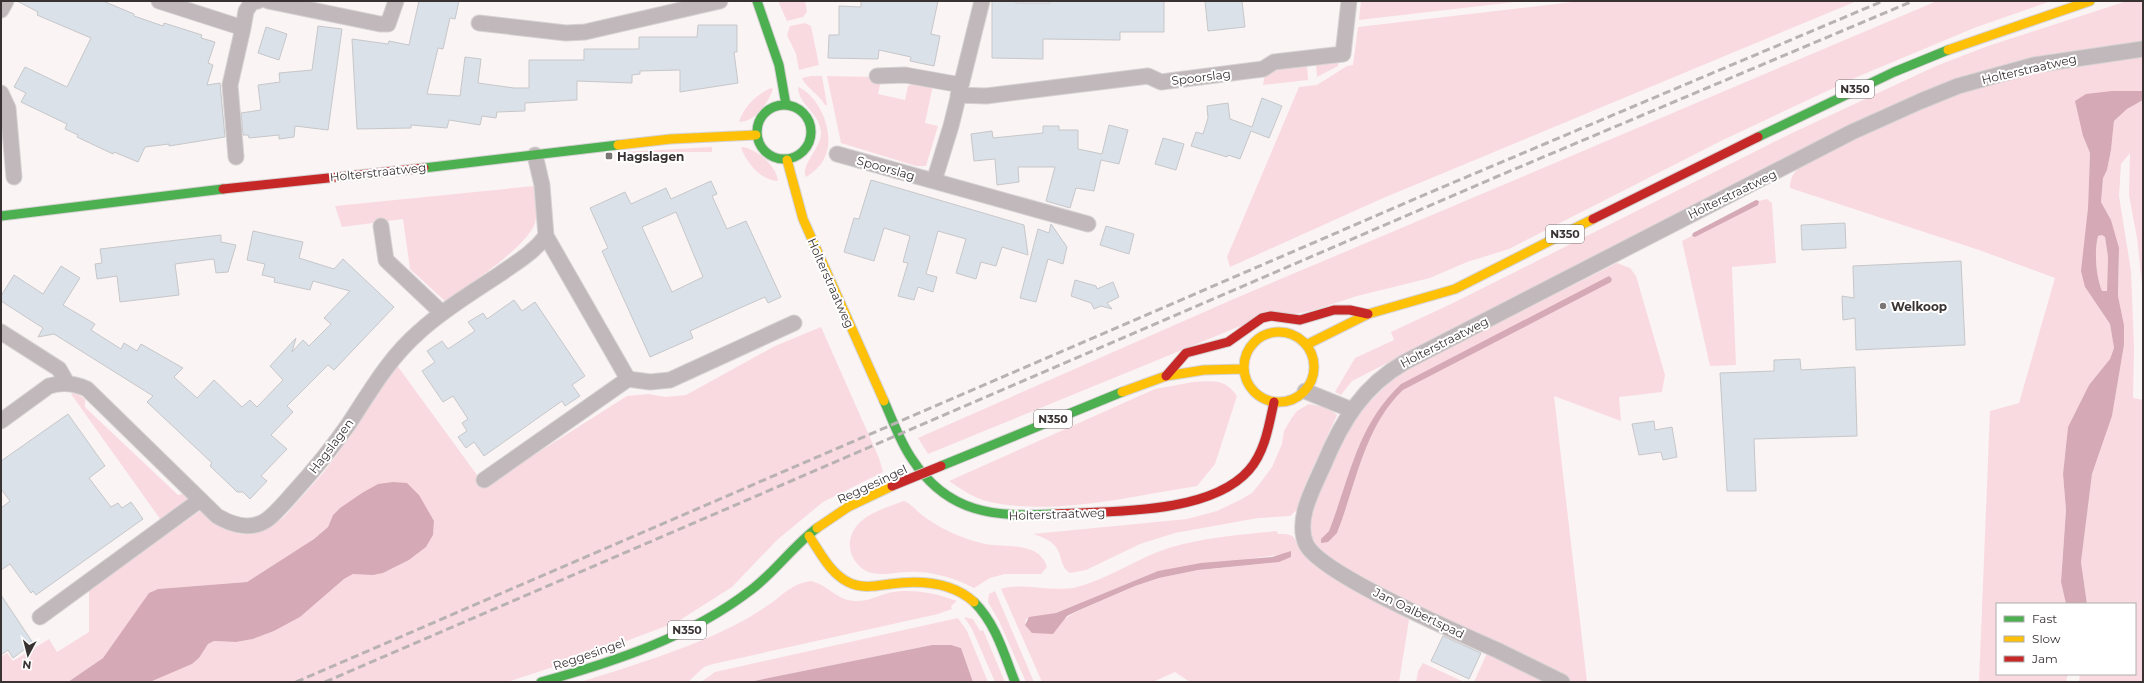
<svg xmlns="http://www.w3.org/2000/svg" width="2144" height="683" font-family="Montserrat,sans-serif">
<rect width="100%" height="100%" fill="#faf4f5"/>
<path fill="#fadae1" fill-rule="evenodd" d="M778 1H805L807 12 803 17 787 21Z
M1361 1H1524L1359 20Z
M1581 1H1857L1381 199 1230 267 1227 257 1299 87 1317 85 1347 66 1353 65 1358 27Z
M1937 1H2051L1974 28 1857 77 1725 139 1509 249 1467 262 1430 278 1357 296 1314 310 1238 327 928 454 918 438 1236 298Z
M2127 1H2143V42L2053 54 2016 62 1980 73 1885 108 1352 381 1341 395 1335 392 1355 358 1394 340 1391 332 1453 303 1790 134 1936 66 1988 46Z
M805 23 811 26 819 65 799 70 796 54 787 35 790 26Z
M2143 57V91H2112L2083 136 2090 153 2085 287 2110 324 2114 348 2110 359 2089 385 2068 427 2063 474 2066 510 2061 582 2066 604H1997V674H2068L2066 682H1979L1990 411 2019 403 2055 278 1979 250 1790 188C1790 180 1792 174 1799 168 1855 139 1912 109 1973 89 2028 72 2086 63 2143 57Z
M1339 61 1338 66 1317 77 1316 64Z
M1307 65 1308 80 1263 85 1265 74 1272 70Z
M811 76H822L827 105H825C819 94 805 87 802 78Z
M827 76 874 77 881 81 878 94 905 100 908 86 917 82 933 85 925 123 938 126 926 166H916L841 143Z
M798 87C819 96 833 129 827 151 824 163 816 171 806 177 800 166 820 149 821 134 821 113 798 105 798 87Z
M771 88 773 89C768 103 756 122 739 122 744 106 756 95 771 88Z
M2143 100V384L2142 284 2137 238 2129 195 2130 153 2121 164 2119 196 2131 271 2134 347 2133 398 2143 400V682H2079L2080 674H2135V604H2087L2081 562 2092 474 2112 416 2124 345V325L2118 296 2119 261 2111 220 2101 202 2103 177 2107 170 2111 150 2114 121 2127 109Z
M712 147V152H654L624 157 623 152Z
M743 147C756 149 777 166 778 181 760 180 747 163 741 148Z
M534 186C534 196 538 213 535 223 526 248 468 285 446 302L410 269 403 219 342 227 335 206Z
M1767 199 1772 203 1776 263 1732 267 1736 365 1710 366 1682 241 1759 201Z
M2102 235 2105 237 2108 257 2107 291H2102C2096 276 2094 252 2098 236Z
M1617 263 1630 268 1636 276 1665 375 1662 392 1619 397 1621 421 1554 396 1587 682H1573L1420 607 1340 565 1316 548 1308 534 1310 514 1332 455 1358 413 1391 381 1416 364ZM1612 279 1610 282 1403 390C1364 427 1356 485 1337 533L1321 539 1329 531C1350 477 1357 425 1401 384Z
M821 327 879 458 883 472 823 502 777 540 732 587 677 622 578 659 507 682H150L192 664 199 658 208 644 214 641 236 642 253 639 274 631 300 617 344 579 353 574 383 573 409 560 426 547 433 535 434 521 378 484 340 508 333 515 328 527 314 539 247 582 158 589 150 593 103 658 68 682H1V657L7 653 13 661 49 639 57 652 89 632V590L200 511 224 529 241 534 259 532 283 518 324 472 350 437 396 364 485 486 627 396 649 394 665 397 686 395 775 346Z
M1193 382C1213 381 1225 378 1237 396L1215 464 1197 486C1133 496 1050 517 986 501 972 497 961 489 949 481L1155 389Z
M74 392 85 399V407L87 409 178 495 185 493 188 495V502L163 523 71 394Z
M1309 404 1328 408 1337 415 1305 485 1297 510 1290 516 1258 518 1175 533 1140 544 1086 570 1070 573C1054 563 1070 544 1033 534L1187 519 1217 511 1240 500 1252 493 1261 482 1272 467 1282 444 1284 431 1291 419 1297 411Z
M904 501C912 504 918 513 926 518 943 530 964 539 985 544 1007 548 1039 541 1047 567L1041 574H1005L990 578 974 588C956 579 938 573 918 572 896 570 870 583 855 561 851 555 849 548 850 541 854 516 883 509 904 501Z
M1277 531 1278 534C1299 533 1293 540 1303 554 1306 557 1310 560 1313 563L1409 620 1399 682H1190L1175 672 1153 682H1042L1001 589C1024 582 1051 593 1077 587 1104 580 1129 564 1155 553 1193 538 1237 535 1277 531ZM1285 554 1291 557 1271 563 1198 570 1159 578 1135 586 1077 611 1063 620 1025 625 1026 619 1056 613 1158 571Z
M811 581C828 585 838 601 855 601 867 602 877 596 888 593 912 588 935 593 957 601L951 606 952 609 938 614 713 664 704 667 688 682H580C631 666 685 650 733 626 745 620 758 612 770 604 784 594 793 583 811 581Z
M995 591 1034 682H1026L999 621 988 602 989 594Z
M964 617 973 619 980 631 983 630 1005 682H995L972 629Z
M958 618 967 631 988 682H973L961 648 951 645H932L749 682H701L715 672Z
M1487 653 1545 682H1474Z
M1423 663 1464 682H1416L1418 671Z"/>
<path fill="#d5a9b5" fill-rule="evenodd" d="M2112 91H2143V100L2127 109 2114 121 2111 150 2107 170 2103 178 2101 202 2111 220 2119 248 2118 296 2124 325V345L2112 416 2092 474 2081 562 2087 604H2066L2061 582 2066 510 2063 474 2068 427 2089 385 2110 359 2114 348 2110 324 2085 287 2081 271 2088 208 2090 153 2083 136 2075 101 2086 94ZM2102 235 2105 237 2108 257 2107 291H2102C2096 276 2094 252 2098 236Z
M1756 200 1759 201 1758 205 1695 237 1692 236 1693 233Z
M1609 276 1612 279 1611 282 1403 390C1364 427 1356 485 1337 533L1328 542 1321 543V539L1329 531C1350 477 1357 425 1401 384Z
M393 482 407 483 419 495 434 521 433 535 426 547 409 560 383 573 373 575 353 574 344 579 300 617 274 631 253 639 236 642 214 641 208 644 199 658 192 664 150 682H68L103 658 149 593 158 589 247 582 314 539 328 527 333 515 340 508 362 493 378 484Z
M1291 551V557L1279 562 1198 570 1159 578 1135 586 1077 611 1067 616 1053 634 1032 633 1025 625 1029 617 1056 613 1158 571 1201 563 1272 557Z
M932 645H951L961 648 973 682H749Z"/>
<path fill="#dae1e9" stroke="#c7c7c9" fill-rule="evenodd" d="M17 1H103L134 14V16L163 26 164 23 202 35 201 38 215 42 208 63 213 65 207 85 220 83 225 137 169 146V144L145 147 138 162 114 152 113 154 77 137 78 135 65 129 67 124 21 102 26 93 14 87 25 67 67 87 91 38 37 15 38 12Z
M419 1H459L455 19 450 18 443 49 438 48 427 94 460 96 465 57 481 59 478 83 514 88H529V60H584V49H639V37H697L698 25H737V52H734L738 83 680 92V70L640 71V74L632 75V83L577 81V100L525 103V111L497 112 496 118 482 116 480 125 449 120 447 128 411 125V128L357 129 352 39 388 44 389 41 409 45Z
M861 1H938L931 34 940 36 934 66 910 61 911 57 879 50 878 59 828 58 829 35H839V6L861 7Z
M992 1H1016V3H1050V1H1164V32H1120V40L1043 39V59L992 58Z
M1205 1H1242L1245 27 1208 31Z
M318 26 342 29 328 130 295 126 294 137 279 139V135L249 138 248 135H243L241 113 261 110 258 85 280 82 279 73 312 70Z
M266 27 287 34 279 60 258 53Z
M1262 98 1282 106 1269 138 1251 131 1240 159 1228 155 1227 157 1191 146 1196 132 1203 134 1208 118 1207 106 1228 103 1230 119 1252 127Z
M1109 125 1128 130 1119 164 1101 160 1094 191 1076 188 1070 208 1046 201 1055 167H1018L1019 182 997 185 995 159 974 161 971 134 992 131 993 138 1043 133V126H1059V130H1078V149L1102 154Z
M1163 138 1184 144 1176 170 1155 164Z
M871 180 1024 225 1028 255 1002 247 996 266 981 262 976 279 956 273 966 239 938 231 926 274 937 277 933 292 918 287 914 300 898 296 908 263 903 262 910 236 884 228 874 261 844 252 854 218 859 219Z
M711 181 717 194 712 196 727 229 746 221 781 297 768 303 765 297 740 308 690 331 693 338 650 357 602 251 608 248 590 208 625 192 631 204 666 188 671 199ZM676 212 703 277 672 292 642 227Z
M1845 223 1846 248 1802 250 1801 225Z
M1051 224 1067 247 1063 264 1048 259 1036 302 1020 298 1038 229 1049 233Z
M1106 226 1134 234 1129 254 1100 245Z
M253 231 303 242 299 258 334 269 343 259 394 307 334 370 328 365 287 406 293 412 271 435 287 449 261 476 267 481 250 499 243 492H237L232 487 210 466 212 463 147 402 153 396 54 334 38 337 43 328 1 301V296L14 275 43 294 61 266 80 278 63 305 95 324 91 330 121 349 124 343 137 351 141 344 183 368 174 377 197 398 214 380 242 407 250 400 257 407 283 380 270 366 296 338 292 352 303 340 309 346 331 324 324 318 350 291 313 281 310 290 274 282 275 278 262 275 265 264 247 260Z
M221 235V242L236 245 228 272 216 273 214 259 175 264 179 295 120 302 117 276 97 279 95 264 102 263 100 249Z
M1961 261 1965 345 1856 350 1855 318 1843 320 1842 296 1854 298 1853 266Z
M1075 280 1096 286 1097 289 1113 282 1119 297 1107 303 1112 309 1101 306 1094 309 1091 303 1071 296Z
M514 300 522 311 535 302 585 376 572 385 580 396 565 406 562 401 484 456 474 442 466 448 458 437 467 431 462 423 468 419 453 396 443 402 422 371 435 362 427 351 442 341 448 349 475 331 468 322 483 313 487 319Z
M1800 359 1801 370 1855 367 1857 436 1754 439 1756 491H1727L1720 373 1774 371V360Z
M68 414 105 466 89 478 111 507 118 503 122 508 131 502 143 519 36 595 33 591 31 593 10 564 1 570V508L10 501 1 489V461Z
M1654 421 1655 430 1672 427 1677 457 1663 460 1661 452 1639 455 1632 424Z
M1 595 33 643 13 658 8 650 1 655Z
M1443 636 1481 653 1469 679 1431 661Z"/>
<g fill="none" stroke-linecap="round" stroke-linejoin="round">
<g stroke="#d6d2d3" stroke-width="17">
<path id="street" d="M159 1 243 28 230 85 236 157
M268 1 380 24H388L396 1
M1 10 6 1
M479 23 566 33 585 32 720 1
M243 28 246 11 252 2 258 1
M877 76 905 75 961 85
M1 93 8 108 14 177
M958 95 986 96 1148 76 1161 82 1263 69 1274 62 1343 54 1349 1
M837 154 1088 224
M535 155 542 185 546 236 628 379
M934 181 951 126 982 1
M381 226 386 260 442 313
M1 332 59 369 67 383
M1305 391 1352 410
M1 421 49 386C63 382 74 383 87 389L217 516C232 525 252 531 268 519 278 511 286 501 295 491 314 470 332 448 348 425 370 392 388 359 419 332 443 310 473 292 500 274 517 262 534 252 546 236
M484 480 628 379 650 382 670 380 794 323
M40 617 200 500
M1562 682C1540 671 1519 661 1497 650 1461 634 1320 574 1306 544 1295 519 1314 487 1324 464 1342 421 1363 386 1405 362L1852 132 1921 101 1958 86 2034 65 2143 49"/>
</g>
<g stroke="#d6d2d3" stroke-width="11">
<path id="fast" d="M757 1 779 65 786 105
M757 132a27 27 0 1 1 54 0a27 27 0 1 1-54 0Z
M1758 137 1894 72 1948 50
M424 168 618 145
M1 216 223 189
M884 401C893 421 900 442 912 459 948 514 994 517 1054 514
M941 466 1122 392
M974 602C996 624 1004 654 1015 682
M541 682C614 662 690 637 751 590 775 572 793 546 817 528"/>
</g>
<g stroke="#d6d2d3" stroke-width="11">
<path id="slow" d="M1948 50 2090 1
M618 145 671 139 756 135
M787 160 803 219 884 401
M1244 367a35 35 0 1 1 70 0a35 35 0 1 1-70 0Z
M1306 345 1368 314 1455 289 1593 219
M1122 392 1166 376 1204 370 1243 369
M817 528 848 507 892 486
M809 536C820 552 830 573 848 582 861 589 876 586 890 584 919 580 952 582 974 602"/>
</g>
<g stroke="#d6d2d3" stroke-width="11">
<path id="jam" d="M223 189 424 168
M1593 219 1758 137
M1166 376 1186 353 1228 342 1262 318 1271 316 1300 320 1334 310H1350L1368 314
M1054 514C1109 511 1210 515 1249 470 1265 452 1269 425 1274 402"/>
</g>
<use href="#street" stroke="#c0b8ba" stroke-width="15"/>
<use href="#fast" stroke="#4caf50" stroke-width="9"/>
<use href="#slow" stroke="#ffc107" stroke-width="9"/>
<use href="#jam" stroke="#c62828" stroke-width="9"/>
<path stroke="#b9b2b3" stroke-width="3" stroke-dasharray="8 4" stroke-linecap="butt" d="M296 682 1438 189 1883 1
M325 682 1496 177 1913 1"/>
<g stroke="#d6d2d3" stroke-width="11" stroke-linecap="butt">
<path id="jam-bridge" d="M892 486 941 466"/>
</g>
<use href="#jam-bridge" stroke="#c62828" stroke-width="9"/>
</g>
<g fill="#7d7677" stroke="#fff" stroke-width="1.5">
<rect x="605" y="152" width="8" height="8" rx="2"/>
<circle cx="1883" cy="306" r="4"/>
</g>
<g text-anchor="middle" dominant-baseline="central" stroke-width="4" stroke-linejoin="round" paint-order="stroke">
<g fill="#fff" stroke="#747070" stroke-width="1">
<rect x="1836" y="80" width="38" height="18" rx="3"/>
<rect x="1546" y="225" width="38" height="18" rx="3"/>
<rect x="1034" y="410" width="38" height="18" rx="3"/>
<rect x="668" y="621" width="38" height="18" rx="3"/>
</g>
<g font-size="11" font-weight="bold" fill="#393233">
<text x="1855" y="89">N350</text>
<text x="1565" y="234">N350</text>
<text x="1053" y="419">N350</text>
<text x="687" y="630">N350</text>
</g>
<g font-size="12" fill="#393233" stroke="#fff">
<text transform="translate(2029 69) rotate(-13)">Holterstraatweg</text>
<text transform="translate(1201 77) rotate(-7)">Spoorslag</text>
<text transform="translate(886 168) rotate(16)">Spoorslag</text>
<text transform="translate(378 172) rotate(-6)">Holterstraatweg</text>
<text transform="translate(1732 194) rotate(-26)">Holterstraatweg</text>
<text transform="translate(831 283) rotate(66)">Holterstraatweg</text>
<text transform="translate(1444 342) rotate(-27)">Holterstraatweg</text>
<text transform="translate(331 446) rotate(-53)">Hagslagen</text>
<text transform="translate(872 484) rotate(-25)">Reggesingel</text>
<text transform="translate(1057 514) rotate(-2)">Holterstraatweg</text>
<text transform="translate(1419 613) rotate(26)">Jan Oalbertspad</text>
<text transform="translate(589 654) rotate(-19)">Reggesingel</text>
</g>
<g font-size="12" font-weight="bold" fill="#393233" stroke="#fff" text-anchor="start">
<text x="617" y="156">Hagslagen</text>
<text x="1891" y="306">Welkoop</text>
</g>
</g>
<rect width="2144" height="683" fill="none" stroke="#393233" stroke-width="4"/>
<rect x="1996" y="603" width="140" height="72" fill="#ffffff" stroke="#b0adad"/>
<rect x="2004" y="616" width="20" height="6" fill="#4caf50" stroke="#b0adad"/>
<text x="2032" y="623" font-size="12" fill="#393233">Fast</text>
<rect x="2004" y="636" width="20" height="6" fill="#ffc107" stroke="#b0adad"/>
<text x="2032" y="643" font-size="12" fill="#393233">Slow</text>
<rect x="2004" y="656" width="20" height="6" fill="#c62828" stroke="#b0adad"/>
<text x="2032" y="663" font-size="12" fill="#393233">Jam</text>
<g transform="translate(28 655) rotate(187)" stroke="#ffffff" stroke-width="3" paint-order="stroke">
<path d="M0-3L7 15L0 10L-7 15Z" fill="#393233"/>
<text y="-6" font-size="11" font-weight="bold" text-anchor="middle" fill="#393233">N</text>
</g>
</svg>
